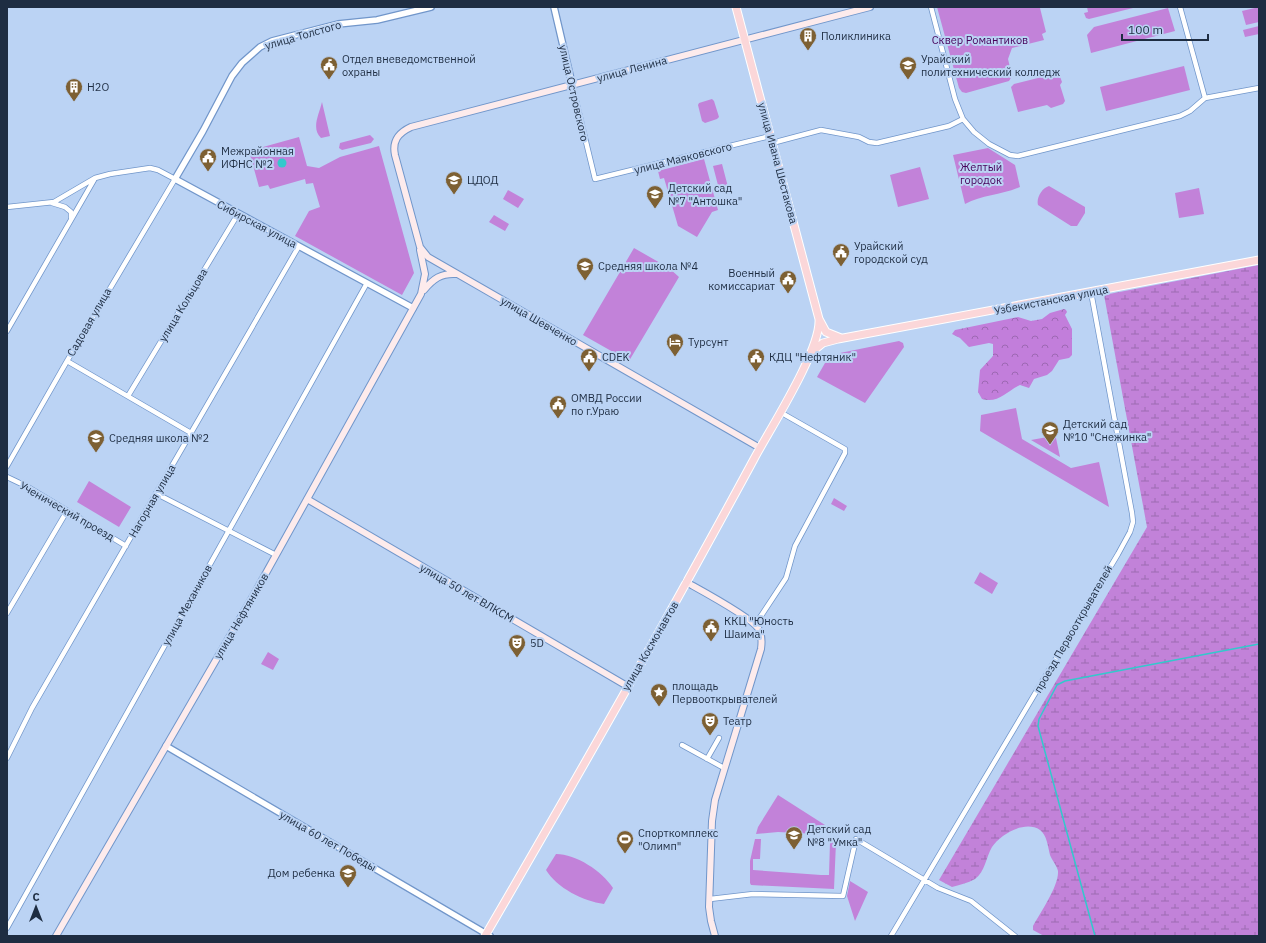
<svg xmlns="http://www.w3.org/2000/svg" width="1266" height="943" font-family="'IBM Plex Sans',sans-serif">
<defs>
<pattern id="forest-crowns" width="20" height="18" patternUnits="userSpaceOnUse"><rect width="20" height="18" fill="#c27edb"/><path d="M2 6a3 3 0 1 1 6 0M12 15a3 3 0 1 1 6 0" fill="none" stroke="#9d68b3"/></pattern>
<pattern id="wetland-marsh" width="20" height="14" patternUnits="userSpaceOnUse"><rect width="20" height="14" fill="#c282d9"/><path d="M1 5h8M5 5V1M11 12h8M15 12V8" fill="none" stroke="#9d6bb2"/></pattern>
</defs>
<rect width="100%" height="100%" fill="#bbd3f4"/>
<path fill="#c282d9" d="M937 7H1042L1040 8 1046 32 1042 34 1044 40 1012 48 1008 59 1012 76 1009 81 966 93 962 92 959 88Z
M1087 7H1137L1089 19 1086 18 1084 13 1088 12Z
M1259 7V22L1246 25 1242 11Z
M1168 8 1175 31 1091 53 1087 35 1094 27Z
M1259 26V34L1245 37 1243 30Z
M1184 66 1190 90 1106 111 1100 87Z
M1054 69 1058 71 1062 82 1060 85 1065 101 1063 104 1051 108 1047 105 1018 112 1011 87 1014 84 1046 76 1050 70Z
M712 99 714 101 719 117 717 119 705 123 702 121 698 105 699 103Z
M322 102 330 136 321 138C311 128 319 115 322 102Z
M370 135 374 139 371 143 342 150 339 148 340 143Z
M299 137 307 166 319 168 340 157 379 146 414 273 402 295 295 236 309 211 320 207 313 183 306 184 305 179 270 189 268 185 259 187 249 151Z
M988 148 1015 165 1020 187C1002 195 982 195 965 204L953 155Z
M704 159 718 210 712 212 697 237 678 226 664 178 660 179 658 171Z
M722 164 728 187 719 189 713 166Z
M920 167 929 199 898 207 890 175Z
M1049 186 1085 207V213L1077 226H1071L1038 205C1036 198 1042 188 1049 186Z
M1199 188 1204 214 1179 218 1175 193Z
M508 190 524 199 518 208 503 199Z
M494 215 509 224 505 231 489 222Z
M634 248 669 268 679 277 629 361 583 335Z
M899 341 903 343 904 347 865 403 817 377 825 363 840 353Z
M1016 408 1022 439 1071 468 1099 462 1109 507 980 431 981 415Z
M1053 436 1056 438 1060 457 1031 440Z
M89 481 131 507 119 527 77 502Z
M834 498 847 506 844 511 831 504Z
M980 572 998 583 992 594 974 583Z
M268 652 279 659 273 670 261 664Z
M778 795 825 825 818 834 778 832 756 834 758 827Z
M755 839H761L760 859H753V870L821 875H829L830 842H836L834 889 751 885 750 883V861Z
M556 854C576 854 602 871 613 888L604 904C583 901 557 888 546 870Z
M850 881 868 892 855 921 847 896Z"/>
<path fill="url(#forest-crowns)" d="M1064 309 1066 310 1067 312 1065 315 1072 329V355L1069 358 1059 360 1052 371 1047 375 1034 379 1029 388 1020 385C1007 391 998 404 982 399L978 392 980 370 993 356V344L989 343 969 347 960 338 952 334 955 330 1018 317 1031 321 1042 319 1050 313Z"/>
<path fill="url(#wetland-marsh)" d="M1259 265V936H1044L1033 930V926C1040 913 1059 886 1058 871 1057 866 1052 860 1050 855 1048 847 1047 835 1040 830 1025 820 1001 834 992 847 986 857 985 872 975 879 968 883 959 885 952 887L939 880 1147 527 1104 295Z"/>
<path fill="#32c9cc" d="M277.5 163a4.5 4.5 0 1 1 9 0a4.5 4.5 0 1 1-9 0Z"/>
<g fill="none" stroke-linecap="round" stroke-linejoin="round">
<path stroke="#32c9cc" stroke-width="1.5" d="M1095 936 1038 726 1039 719 1057 685 1065 681 1259 644"/>
<g stroke="#7196ca" stroke-width="6">
<path id="minor" d="M931 7 955 99 963 119 974 132 989 144 1010 155 1018 156 1180 116 1190 111 1205 98 1259 88
M1180 7 1205 98
M572 84 595 179 770 136
M772 143 821 130 859 137 869 142 877 143 949 126 963 119
M52 203 65 207 71 212V218
M7 207 54 202 95 178 110 174 150 168 158 170 175 179 67 361 7 466
M7 331 94 180
M67 361 191 433
M128 396 238 214
M7 477 28 487 126 546
M157 494 276 555
M7 613 67 511
M755 625 786 578 795 546 845 453V449L780 412
M682 745 724 768
M7 758 32 708 299 246
M707 759 719 738
M710 899 753 894 843 896 856 839 938 888 971 901 1015 936
M7 928 367 283
M891 936 1118 554 1130 532 1133 522 1132 513 1091 292"/>
</g>
<g stroke="#7196ca" stroke-width="8">
<path id="tertiary" d="M554 7 572 84
M413 308 175 179 203 131 232 76 242 63 260 47 272 41 338 24 377 20 431 7
M166 746 490 936"/>
</g>
<g stroke="#7196ca" stroke-width="8">
<path id="secondary" d="M424 290C433 279 441 273 456 274
M760 448 428 257 420 247 395 155C392 141 398 133 411 127L870 7
M307 499 627 686
M686 582C702 591 749 616 758 628 762 634 762 642 761 649L715 800 712 821 709 907 711 921 715 936
M56 936 256 591 421 294 425 274 420 250"/>
</g>
<g stroke="#fff" stroke-width="9">
<path id="primary" d="M736 7 819 319 826 332 841 338
M813 351 823 343 838 339 1259 260
M485 936C577 778 667 620 754 459 770 429 821 350 819 319"/>
</g>
<use href="#minor" stroke="#fff" stroke-width="4.5"/>
<use href="#tertiary" stroke="#fff" stroke-width="5.5"/>
<use href="#secondary" stroke="#fdebec" stroke-width="6"/>
<use href="#primary" stroke="#fbd7d9" stroke-width="7"/>
</g>
<defs>
<g id="building-pin" transform="scale(0.9)"><path d="M0 17L-7.5 6A9.5 9.5 0 1 1 7.5 6Z" fill="#7d6033" stroke="#bbd3f4"/><path d="M-4-6H4V6H1V3H-1V6H-4ZM-2.5-4.3h1.7v1.8h-1.7ZM.8-4.3h1.7v1.8H.8ZM-2.5-1h1.7V.8h-1.7ZM.8-1h1.7V.8H.8Z" fill="#fff"/></g>
<g id="civic-pin" transform="scale(0.9)"><path d="M0 17L-7.5 6A9.5 9.5 0 1 1 7.5 6Z" fill="#7d6033" stroke="#bbd3f4"/><path d="M-.6-6.5H3V-4.5H.6V-3L4-1V1h2V6H-6V1h2V-1L-.6-3ZM-1.2 2.5V6h2.4V2.5Z" fill="#fff"/></g>
<g id="university-pin" transform="scale(0.9)"><path d="M0 17L-7.5 6A9.5 9.5 0 1 1 7.5 6Z" fill="#7d6033" stroke="#bbd3f4"/><path d="M0-5L7-2L0 1L-7-2ZM-4 1L0 2.5L4 1V4Q0 6-4 4Z" fill="#fff"/></g>
<g id="school-pin" transform="scale(0.9)"><path d="M0 17L-7.5 6A9.5 9.5 0 1 1 7.5 6Z" fill="#7d6033" stroke="#bbd3f4"/><path d="M0-5L7-2L0 1L-7-2ZM-4 1L0 2.5L4 1V4Q0 6-4 4Z" fill="#fff"/></g>
<g id="hotel-pin" transform="scale(0.9)"><path d="M0 17L-7.5 6A9.5 9.5 0 1 1 7.5 6Z" fill="#7d6033" stroke="#bbd3f4"/><path d="M-6-4.5h1.5V1H6V5H4.5V3h-9V5H-6ZM-4 0a1.8 1.8 0 1 1 3.6 0ZM.5 0V-2.5h3Q6-2.5 6 0Z" fill="#fff"/></g>
<g id="theatre-pin" transform="scale(0.9)"><path d="M0 17L-7.5 6A9.5 9.5 0 1 1 7.5 6Z" fill="#7d6033" stroke="#bbd3f4"/><path d="M-5-5.5Q0-4 5-5.5V0Q5 5 0 6Q-5 5-5 0ZM-3.3-2.5H-1v1.5H-3.3ZM1-2.5H3.3v1.5H1ZM-2.8 1Q0 5.5 2.8 1Z" fill="#fff"/></g>
<g id="sight-pin" transform="scale(0.9)"><path d="M0 17L-7.5 6A9.5 9.5 0 1 1 7.5 6Z" fill="#7d6033" stroke="#bbd3f4"/><path d="M0-6L1.8-2.2L6-1.7L2.9 1.2L3.7 5.4L0 3.3L-3.7 5.4L-2.9 1.2L-6-1.7L-1.8-2.2Z" fill="#fff"/></g>
<g id="stadium-pin" transform="scale(0.9)"><path d="M0 17L-7.5 6A9.5 9.5 0 1 1 7.5 6Z" fill="#7d6033" stroke="#bbd3f4"/><path d="M0-5a6.5 5 0 1 0 0 10a6.5 5 0 1 0 0-10ZM-3.5-1.8h7v3.6h-7Z" fill="#fff"/></g>
</defs>
<g fill-rule="evenodd">
<use href="#building-pin" x="808" y="36"/>
<use href="#civic-pin" x="329" y="65"/>
<use href="#university-pin" x="908" y="65"/>
<use href="#building-pin" x="74" y="87"/>
<use href="#civic-pin" x="208" y="157"/>
<use href="#school-pin" x="454" y="180"/>
<use href="#school-pin" x="655" y="194"/>
<use href="#civic-pin" x="841" y="252"/>
<use href="#school-pin" x="585" y="266"/>
<use href="#civic-pin" x="788" y="279"/>
<use href="#hotel-pin" x="675" y="342"/>
<use href="#civic-pin" x="589" y="357"/>
<use href="#civic-pin" x="756" y="357"/>
<use href="#civic-pin" x="558" y="404"/>
<use href="#school-pin" x="1050" y="430"/>
<use href="#school-pin" x="96" y="438"/>
<use href="#civic-pin" x="711" y="627"/>
<use href="#theatre-pin" x="517" y="643"/>
<use href="#sight-pin" x="659" y="692"/>
<use href="#theatre-pin" x="710" y="721"/>
<use href="#school-pin" x="794" y="835"/>
<use href="#stadium-pin" x="625" y="839"/>
<use href="#school-pin" x="348" y="873"/>
</g>
<g text-anchor="middle" dominant-baseline="central" stroke-width="4" stroke-linejoin="round" paint-order="stroke">
<g font-size="11" fill="#1e2d42" stroke="#bbd3f4">
<text transform="translate(303 35) rotate(-16)">улица Толстого</text>
<text transform="translate(632 69) rotate(-15)">улица Ленина</text>
<text transform="translate(574 93) rotate(77)">улица Островского</text>
<text transform="translate(683 158) rotate(-14)">улица Маяковского</text>
<text transform="translate(778 163) rotate(75)">улица Ивана Шестакова</text>
<text transform="translate(257 224) rotate(28)">Сибирская улица</text>
<text transform="translate(1051 300) rotate(-11)">Узбекистанская улица</text>
<text transform="translate(183 305) rotate(-59)">улица Кольцова</text>
<text transform="translate(539 321) rotate(30)">улица Шевченко</text>
<text transform="translate(89 322) rotate(-60)">Садовая улица</text>
<text transform="translate(152 501) rotate(-60)">Нагорная улица</text>
<text transform="translate(67 511) rotate(30)">Ученический проезд</text>
<text transform="translate(467 593) rotate(30)">улица 50 лет ВЛКСМ</text>
<text transform="translate(187 605) rotate(-61)">улица Механиков</text>
<text transform="translate(241 616) rotate(-60)">улица Нефтяников</text>
<text transform="translate(1073 629) rotate(-60)">проезд Первооткрывателей</text>
<text transform="translate(650 646) rotate(-60)">улица Космонавтов</text>
<text transform="translate(328 841) rotate(30)">улица 60 лет Победы</text>
</g>
<g font-size="11" fill="#1e2d42" stroke="#bbd3f4" text-anchor="start">
<text x="821" y="36">Поликлиника</text>
<text x="342" y="59">Отдел вневедомственной<tspan x="342" dy="13">охраны</tspan></text>
<text x="921" y="59">Урайский<tspan x="921" dy="13">политехнический колледж</tspan></text>
<text x="87" y="87">Н2О</text>
<text x="221" y="151">Межрайонная<tspan x="221" dy="13">ИФНС №2</tspan></text>
<text x="467" y="180">ЦДОД</text>
<text x="668" y="188">Детский сад<tspan x="668" dy="13">№7 "Антошка"</tspan></text>
<text x="854" y="246">Урайский<tspan x="854" dy="13">городской суд</tspan></text>
<text x="598" y="266">Средняя школа №4</text>
<text x="775" y="273" text-anchor="end">Военный<tspan x="775" dy="13">комиссариат</tspan></text>
<text x="688" y="342">Турсунт</text>
<text x="602" y="357">CDEK</text>
<text x="769" y="357">КДЦ "Нефтяник"</text>
<text x="571" y="398">ОМВД России<tspan x="571" dy="13">по г.Ураю</tspan></text>
<text x="1063" y="424">Детский сад<tspan x="1063" dy="13">№10 "Снежинка"</tspan></text>
<text x="109" y="438">Средняя школа №2</text>
<text x="724" y="621">ККЦ "Юность<tspan x="724" dy="13">Шаима"</tspan></text>
<text x="530" y="643">5D</text>
<text x="672" y="686">площадь<tspan x="672" dy="13">Первооткрывателей</tspan></text>
<text x="723" y="721">Театр</text>
<text x="807" y="829">Детский сад<tspan x="807" dy="13">№8 "Умка"</tspan></text>
<text x="638" y="833">Спорткомплекс<tspan x="638" dy="13">"Олимп"</tspan></text>
<text x="335" y="873" text-anchor="end">Дом ребенка</text>
</g>
<g font-size="11" fill="#460059" stroke="#bbd3f4">
<text x="980" y="40">Сквер Романтиков</text>
<text x="981" y="167">Желтый<tspan x="981" dy="13">городок</tspan></text>
</g>
</g>
<rect width="1266" height="943" fill="none" stroke="#1e2d42" stroke-width="16"/>
<g transform="translate(36 907)" stroke="#bbd3f4" stroke-width="3" paint-order="stroke">
<path d="M0-3L7 15L0 10L-7 15Z" fill="#1e2d42"/>
<text y="-6" font-size="11" font-weight="bold" text-anchor="middle" fill="#1e2d42">С</text>
</g>
<path d="M1122 34v6h86v-6" fill="none" stroke="#1e2d42" stroke-width="2"/>
<text x="1128" y="34" font-size="12" fill="#1e2d42" stroke="#bbd3f4" stroke-width="3" paint-order="stroke">100 m</text>
</svg>
